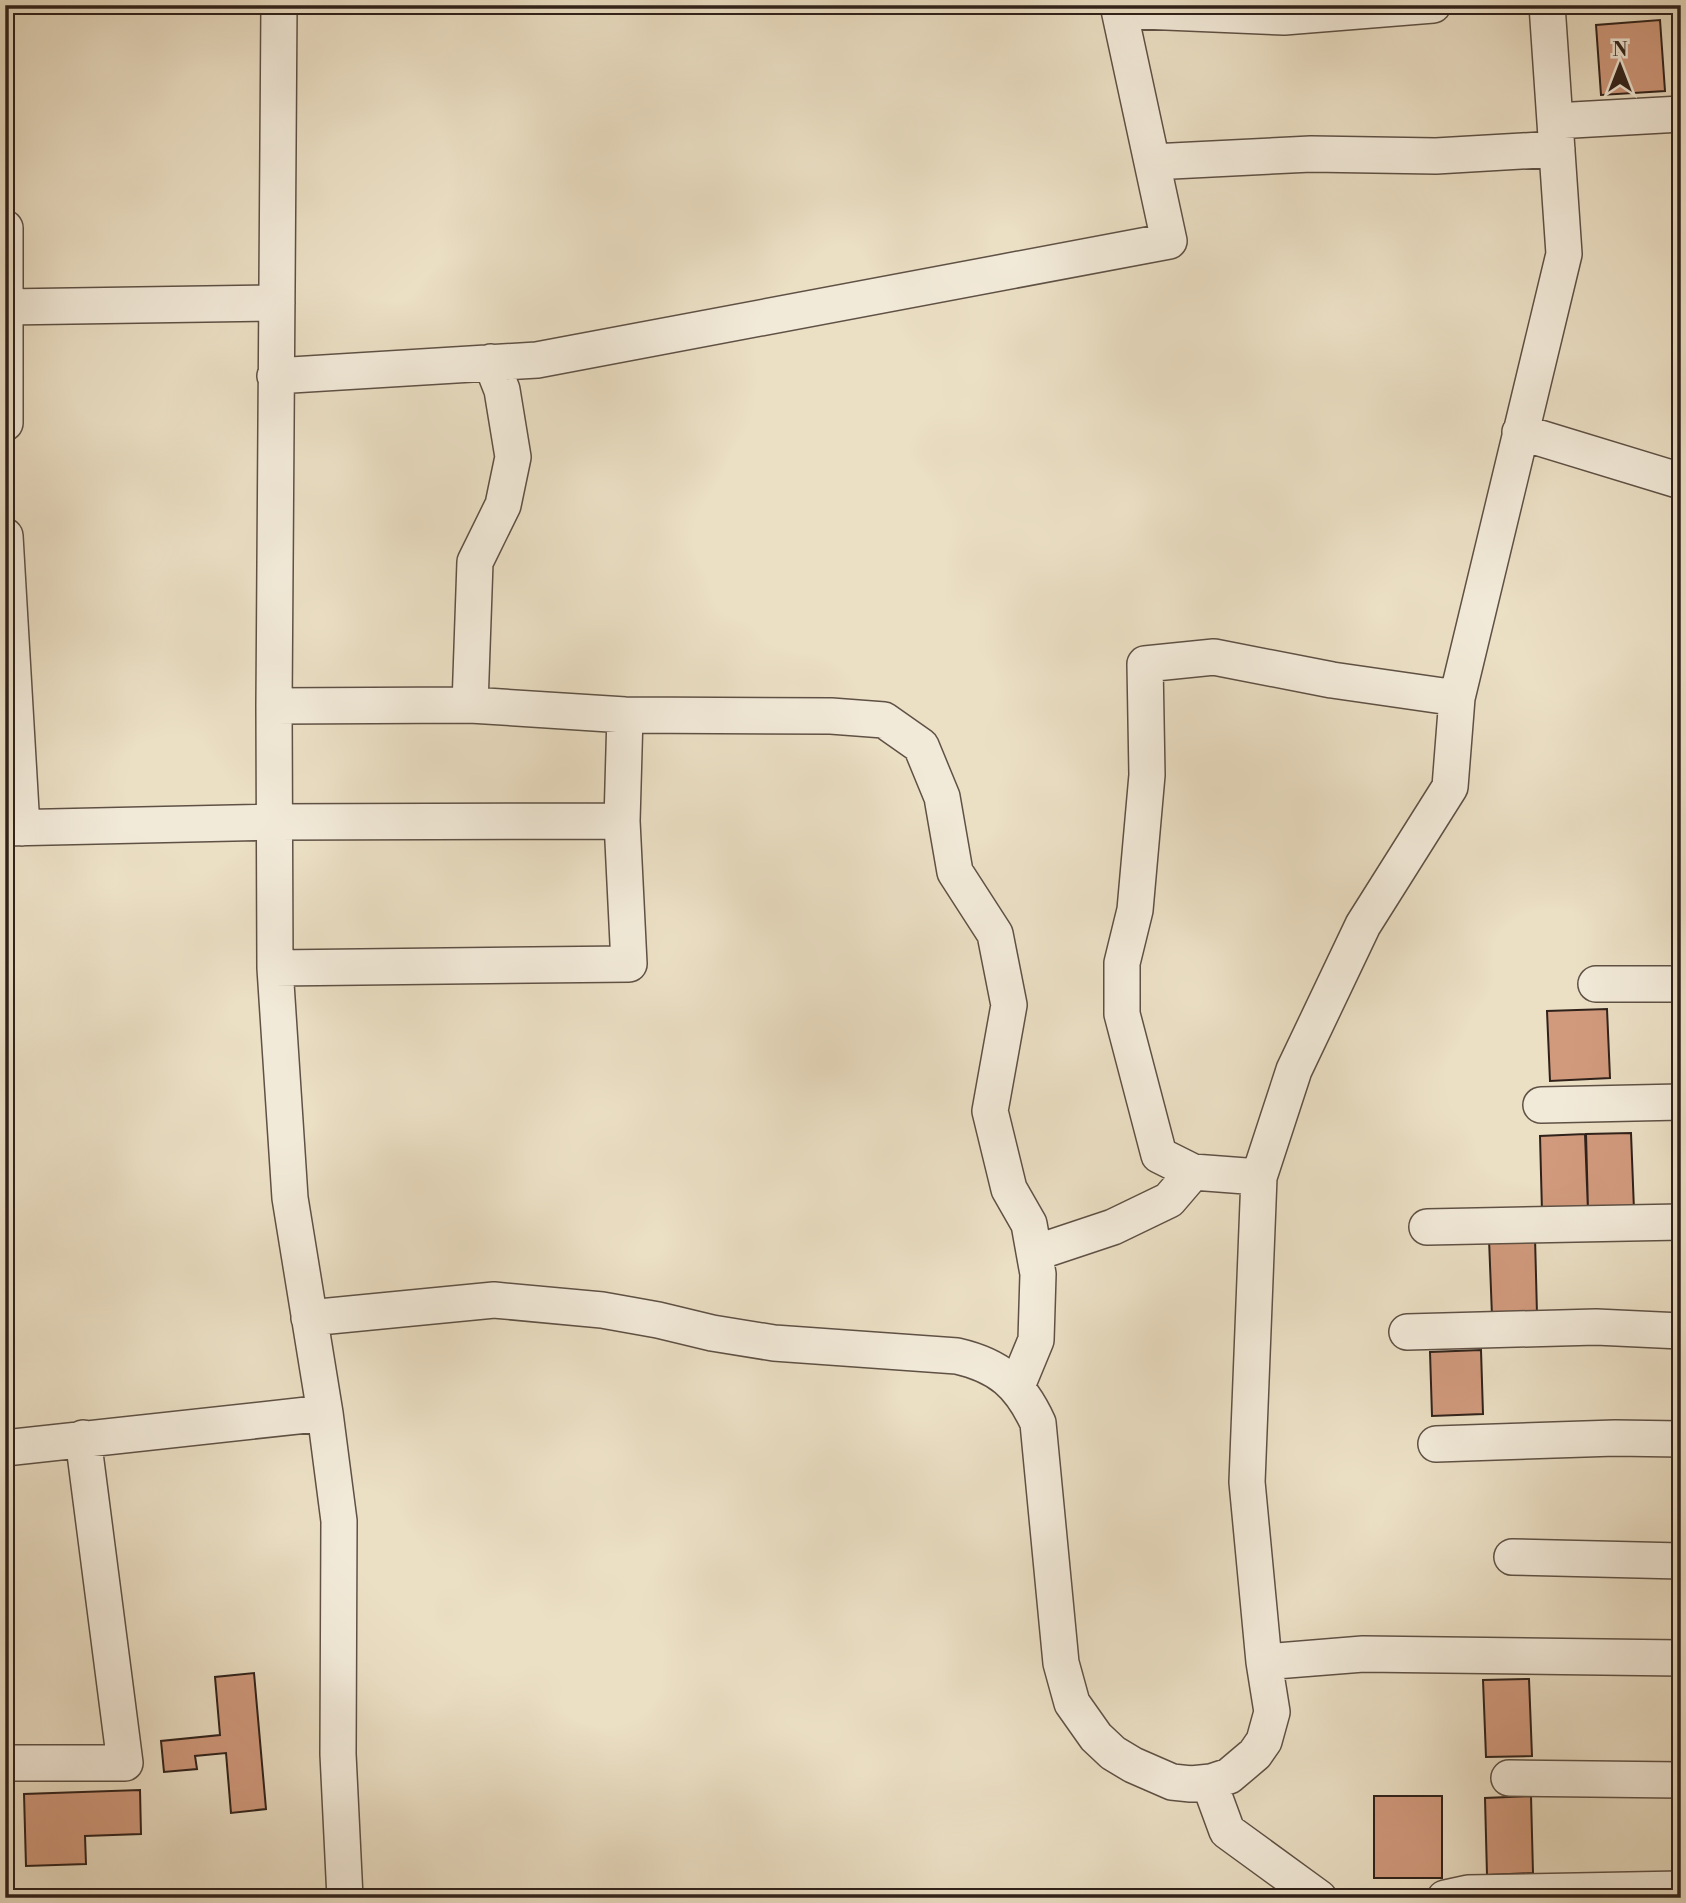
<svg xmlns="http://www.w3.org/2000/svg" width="1686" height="1903" font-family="'Libre Bodoni',serif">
<rect width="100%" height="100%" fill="#ebdfc4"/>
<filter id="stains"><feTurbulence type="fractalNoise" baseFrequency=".00286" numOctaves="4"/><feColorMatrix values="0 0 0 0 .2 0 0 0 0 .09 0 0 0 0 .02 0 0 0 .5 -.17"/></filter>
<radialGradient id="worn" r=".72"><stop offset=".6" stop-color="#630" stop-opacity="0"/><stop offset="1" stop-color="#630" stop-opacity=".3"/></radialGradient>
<path fill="#d19a7d" stroke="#30221b" stroke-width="2" d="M1660 20 1665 91 1601 95 1596 25Z
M1607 1009 1610 1078 1550 1081 1547 1011Z
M1631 1133 1634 1210 1588 1211 1586 1134Z
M1585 1134 1588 1211 1542 1212 1540 1136Z
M1535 1237 1537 1314 1492 1316 1489 1239Z
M1481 1350 1483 1414 1432 1416 1430 1352Z
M254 1673 266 1809 231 1813 226 1753 195 1756 197 1769 164 1772 161 1741 220 1735 215 1677Z
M5 1679 14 1680 13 1749H5Z
M1529 1679 1532 1756 1486 1757 1483 1680Z
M140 1790 141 1834 85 1836 86 1864 26 1866 24 1794Z
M1374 1796H1442V1878H1374Z
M1531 1796 1533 1873 1487 1875 1485 1798Z"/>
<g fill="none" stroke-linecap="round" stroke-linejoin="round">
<g stroke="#5f5145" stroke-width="38">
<path id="minor" d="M279 5 274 706 275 968 290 1198 325 1413 339 1521 338 1754 345 1898
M1119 10 1284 17 1433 5
M1555 121 1681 114
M1152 162 1311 154 1436 156 1557 149
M5 228V423
M5 307 277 303
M275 376 537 360 1169 241 1118 5
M1520 432 1681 481
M5 536 22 828
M470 705 475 562 503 505 513 457 502 390 491 362
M274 706 470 705 625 715 831 716 884 720 921 746 942 797 955 872 995 934 1009 1005 990 1111 1009 1189 1029 1224 1038 1274 1036 1340 1017 1386
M5 828 273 822 622 821
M275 968 629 964 622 821 625 715
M1596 984H1681
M1541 1105 1681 1102
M1259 1177 1193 1172 1159 1155 1122 1014V963L1135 910 1147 775 1145 664 1214 657 1332 680 1457 698
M1427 1227 1681 1222
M1035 1253 1113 1227 1169 1200 1193 1172
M309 1318 494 1300 602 1310 658 1320 712 1333 774 1343 957 1356C1000 1366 1020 1384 1038 1423L1061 1663 1072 1703 1096 1737 1113 1753 1133 1765 1172 1782 1191 1784 1211 1782 1229 1776 1255 1754 1264 1741 1272 1712 1264 1662 1247 1482 1259 1177 1294 1070 1363 925 1450 787 1457 698 1564 254 1547 5
M1407 1332 1596 1327 1681 1331
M1436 1444 1615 1438 1681 1439
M5 1448 325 1413
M1512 1557 1681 1561
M1264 1662 1363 1654 1681 1658
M5 1763H125L83 1438
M1509 1778 1681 1780
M1209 1782 1227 1831 1319 1898
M1445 1898 1468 1893 1681 1889"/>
</g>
<use href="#minor" stroke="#f2ead9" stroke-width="35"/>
</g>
<rect width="1686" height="1903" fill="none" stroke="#ebdfc4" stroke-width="28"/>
<rect x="7" y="7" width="1672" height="1889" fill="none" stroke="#30221b" stroke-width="3.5"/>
<rect x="14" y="14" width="1658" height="1875" fill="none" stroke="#30221b" stroke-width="2"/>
<g transform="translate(1620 66)" stroke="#f2ead9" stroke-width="5" paint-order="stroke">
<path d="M0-5L12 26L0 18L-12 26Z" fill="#30221b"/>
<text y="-10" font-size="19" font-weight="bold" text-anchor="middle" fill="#30221b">N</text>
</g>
<rect width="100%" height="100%" filter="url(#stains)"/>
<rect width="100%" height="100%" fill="url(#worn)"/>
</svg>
